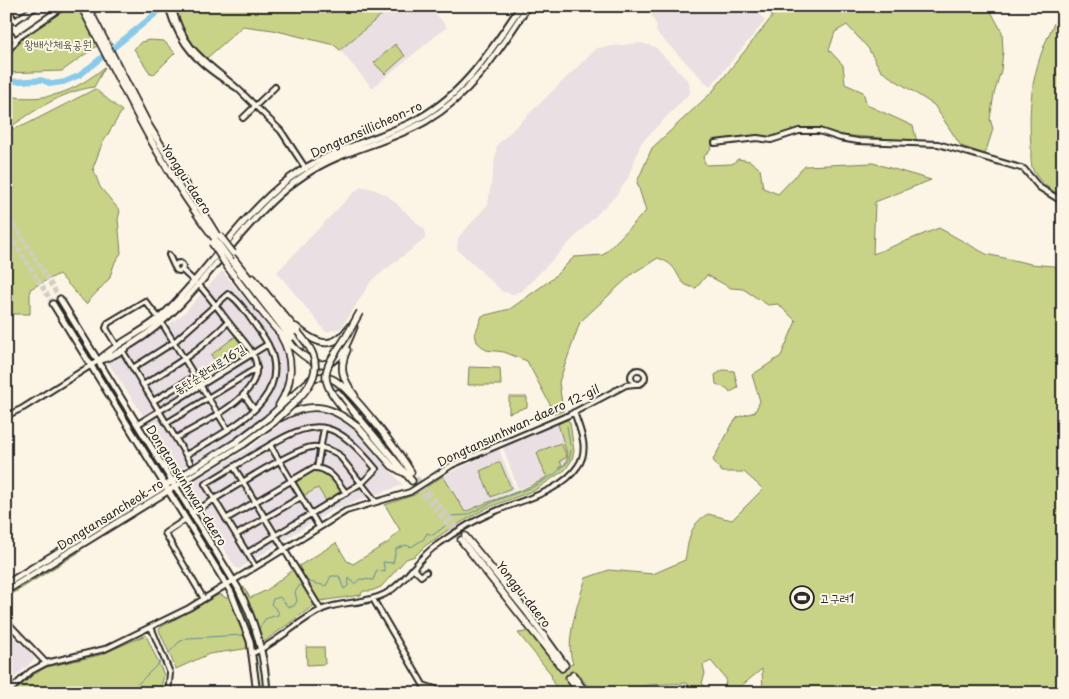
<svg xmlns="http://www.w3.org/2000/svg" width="1069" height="699" font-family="'Playpen Sans','Poor Story',sans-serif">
<rect width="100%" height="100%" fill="#fcf5e5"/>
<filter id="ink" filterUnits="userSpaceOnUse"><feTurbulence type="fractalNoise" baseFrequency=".02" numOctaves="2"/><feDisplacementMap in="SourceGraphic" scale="10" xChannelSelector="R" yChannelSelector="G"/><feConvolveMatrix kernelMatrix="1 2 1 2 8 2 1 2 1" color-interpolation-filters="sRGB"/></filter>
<g filter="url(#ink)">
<path fill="#eadfe2" d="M392 6H429L447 27 372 88 340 50Z
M646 6H753L765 21 710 87 656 32 657 26Z
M640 43 655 47 689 82 690 93 641 143 628 178 617 194 522 291 513 294 503 292 457 249 458 238 488 204 497 145 597 48Z
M361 187 370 188 387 195 425 230V239L372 280 341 328 326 332 277 272 354 192Z
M222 271 281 343 290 369 283 398 269 412 240 435 179 470 107 361 170 324 184 313Z
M320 409 336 414 345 420 403 485 334 509 239 569 235 567 187 489 188 484 251 447 294 414Z
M558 424 568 458 567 462 540 481 518 489 503 447Z
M499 449 515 490 465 512 443 476Z
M6 628 35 659 6 685Z"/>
<path fill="#c8d387" stroke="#7a7f59" d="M69 6H80L101 43 62 71 6 73C6 39 45 23 69 6Z
M174 6H392L340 50 334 45 273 30 243 26 207 58C189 43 181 28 174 6Z
M766 6H988L1002 32 1003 51 1001 70 994 94 990 119 993 129 985 154 961 146 934 105 881 71 868 48 847 25 835 32 829 50 843 65 845 84 863 92 867 105 913 126 917 142 892 141 881 138 839 135 818 128 802 129 773 138 757 137 716 142 703 158 706 165 732 164 738 159 750 161 760 169 763 188 778 194 805 166 873 163 931 180 875 202 873 254 939 228 986 254 1031 264 1063 267V336L1060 342 1063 349V693H763L762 669 735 691 724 693 726 679 711 661 703 665 705 674 702 683 708 693H692L687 683 648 685 625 693H594L577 673 567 680 576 693H561L553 683 551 674 518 633 531 631 561 673 573 663C564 643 579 599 586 578L609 570 653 574 685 560C689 540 689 524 708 514L732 520 763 489 744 472H722L713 460 733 423 738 417 755 412 760 401 752 375 781 356 796 321 778 304 768 305 743 289 731 288 707 275 696 288C672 285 685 267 658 258L633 273 580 322 559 382 563 411 555 414 527 361 504 352 486 350 477 342 475 334 482 316 510 309 552 279 574 257 603 255 646 211 637 182 652 148 712 92 772 17Z
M1063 6V197C1051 190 1041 184 1034 172 1030 166 1031 154 1031 146 1027 90 1036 56 1063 6Z
M149 40 164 41 175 53 154 74 150 73 134 49 141 42Z
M395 44 405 56 385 74 374 63Z
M105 67 94 87C60 92 34 111 6 130V96C49 102 72 93 105 67Z
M95 89 122 111 102 144 93 168 100 187 120 211 118 219 121 253 115 262 109 279 86 304 59 274 30 289V314H6V131L25 125Z
M237 335 245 346 238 351 243 358 223 371 211 355Z
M469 367 500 368 501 385H468Z
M723 370 734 371 738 388 730 392 728 389 716 384 715 375Z
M509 397H527V407L509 413Z
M566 420 570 422 574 451 572 460 565 470 535 490 487 508 451 528 425 546 415 556 406 559 381 587 371 591H363L361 595 320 601 265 641 244 649 209 654 176 669 159 630 161 627 220 594 226 598 244 587 250 598 267 590 291 571 336 543 347 561 353 564 389 542 400 530 385 505 414 495 443 476 465 512C491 499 525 492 548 476L545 474 537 453 539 451 561 443 567 457 560 461 562 466 559 468 565 464 568 457 558 424Z
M500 462 511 488 491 497 480 471Z
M311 469H323L346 493 328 504 318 488 301 497 291 480Z
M81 550V551L6 598V596Z
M146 635 164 675 160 693H13L34 674 47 667 100 655Z
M306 647H324L325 664 307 665Z"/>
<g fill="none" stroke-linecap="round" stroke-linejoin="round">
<path stroke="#638a9e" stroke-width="1" d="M306 581 326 586 331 576H339L344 589 348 586 349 578 354 584 360 579 373 580 377 570 385 572 383 562 393 563 396 549 406 545 411 547 424 539 427 533 433 535 445 526 451 516 467 515 495 501 533 487 555 474 569 461 571 450 567 426
M258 631 265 619 278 615V611L271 604 273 599 280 597 288 607 294 606 297 601 295 592 302 582
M166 656 179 642 188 638 244 635
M100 693 137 685 163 659"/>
<path stroke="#89caea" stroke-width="5.5" d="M6 82 42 80 51 84 64 82 80 75 165 6"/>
<path stroke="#d2cdc0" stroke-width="5" stroke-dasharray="5 2.5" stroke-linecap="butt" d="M6 212 60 299
M6 229 53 304"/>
<path stroke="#d2cdc0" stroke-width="5.5" stroke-dasharray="5.5 3" stroke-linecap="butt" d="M302 345 341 391
M416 478 465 536
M412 481 461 540
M565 665 573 675"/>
<g stroke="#2b2b2b" stroke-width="8">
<path id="minor" d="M168 6C180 48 201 66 237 88 203 59 184 51 172 6
M6 7 15 21 37 6
M16 39 64 6
M6 41 12 36 16 41 12 46 6 42
M6 56 11 46
M237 88 281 131 306 169
M243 118 275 87
M715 143 757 138 771 140 799 131H819L840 138 858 141 938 144 1024 169 1039 187 1063 202
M169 255 174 266
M175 267a4 4 0 1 1 8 0a4 4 0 1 1-8 0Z
M182 270 195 282
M162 323 228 430
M117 346 106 328 108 323 145 301 159 318
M122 350 190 462
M133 368 174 342 228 294C240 300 250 319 258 329 308 393 233 427 186 455
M631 377a7 7 0 1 1 14 0a7 7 0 1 1-14 0Z
M143 385C174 366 203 348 228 322
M244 395 254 409
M153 401 195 376
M6 416 23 408 98 361
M167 423 257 368
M138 424 268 344
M176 438C200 424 267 396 255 359 251 348 240 337 233 328 222 314 211 298 199 285
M270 445 319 527
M234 467 321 610
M317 468 324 428
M192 513C214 500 292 449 312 447 321 446 330 450 338 454L376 502
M186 519 165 533 204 599
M226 519 313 468C329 467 337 481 346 493
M236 535 301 497
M247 553 363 482 376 469C337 423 320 414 267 447 246 459 225 472 205 484L255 566
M413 568 421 576 426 572
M373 599 428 693
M6 621 46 663
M151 627 170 673 168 693
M253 653C279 642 298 620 323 609 343 601 366 604 385 594 406 583 417 558 437 545 455 532 476 519 496 511 523 499 560 493 578 466 590 449 580 430 574 412
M423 685 435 689 438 693
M7 693 31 671 46 663 105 649 189 608 346 511 410 492 452 465 569 415 626 385 635 384"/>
</g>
<g stroke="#2b2b2b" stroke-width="9">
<path id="major" d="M60 299 238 588C255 621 265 655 267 693
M53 304 231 592 250 641 257 693
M99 360C119 341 147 331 166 312 209 270 242 214 290 178 327 151 370 142 410 123 462 98 490 52 521 6
M98 361C111 358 121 351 132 344 190 308 223 248 272 201 291 183 314 167 338 157 367 145 398 137 426 121 472 94 499 50 528 6
M6 584 236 442 268 418
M6 591 244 444 274 422"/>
</g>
<g stroke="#2b2b2b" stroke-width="9">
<path id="highway" d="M81 6C123 86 160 168 215 239
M87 6 149 126 218 237
M233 258 302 345
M231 261 291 338
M227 266C242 286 298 366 323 364 341 363 348 342 354 327
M253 278 298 332
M296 327C316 344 333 352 350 326
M347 350C338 369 343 379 355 396
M338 393 412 481
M279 405C293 384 294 358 281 336
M268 418 311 379C319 376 327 376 334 380 350 388 401 455 411 472
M280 418C313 400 333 406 360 429
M358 427 392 466 402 472
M465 536 526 611 565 665
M461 540 562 668
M573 675 586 693
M569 678 580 693"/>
</g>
<use href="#minor" stroke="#fcf5e5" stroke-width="4"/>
<use href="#major" stroke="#fcf5e5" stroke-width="5"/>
<use href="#highway" stroke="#fcf5e5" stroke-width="5.5"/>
<g stroke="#2b2b2b" stroke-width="9" stroke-linecap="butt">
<path id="highway-bridge" d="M220 236 233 253
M215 239 231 261
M212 243 227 266
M343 408C319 379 322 372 342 343 349 333 354 322 360 312
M274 422C291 405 324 382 313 355 310 346 303 339 298 332"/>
</g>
<use href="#highway-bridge" stroke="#fcf5e5" stroke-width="5.5"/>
</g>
</g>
<defs>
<g id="stadium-ring" transform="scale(1.25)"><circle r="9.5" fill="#fcf5e5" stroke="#2b2b2b" stroke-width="1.5"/><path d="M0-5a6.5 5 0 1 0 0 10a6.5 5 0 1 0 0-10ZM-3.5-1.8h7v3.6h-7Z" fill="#2b2b2b"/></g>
</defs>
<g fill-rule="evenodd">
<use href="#stadium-ring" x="802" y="598"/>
</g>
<g text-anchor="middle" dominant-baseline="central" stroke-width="4" stroke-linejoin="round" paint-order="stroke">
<g font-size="12" fill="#525542" stroke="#fcf5e5">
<text x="58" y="44">왕배산체육공원</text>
</g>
<g font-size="12" fill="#2b2b2b" stroke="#fcf5e5">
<text transform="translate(366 129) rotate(-24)">Dongtansillicheon-ro</text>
<text transform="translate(187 179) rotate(57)">Yonggu-daero</text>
<text transform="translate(209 369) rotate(-32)">동탄순환대로16길</text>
<text transform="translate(518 425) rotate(-25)">Dongtansunhwan-daero 12-gil</text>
<text transform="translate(187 485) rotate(58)">Dongtansunhwan-daero</text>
<text transform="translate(110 514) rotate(-32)">Dongtansancheok-ro</text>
<text transform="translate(524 594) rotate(52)">Yonggu-daero</text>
</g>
<g font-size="12" fill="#2b2b2b" stroke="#fcf5e5" text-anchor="start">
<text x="820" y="598">고구려1</text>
</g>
</g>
<rect width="1069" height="699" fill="none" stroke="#fcf5e5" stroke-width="25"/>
<rect x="12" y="12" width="1044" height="674" fill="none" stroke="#2b2b2b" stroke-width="2" filter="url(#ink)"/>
</svg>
